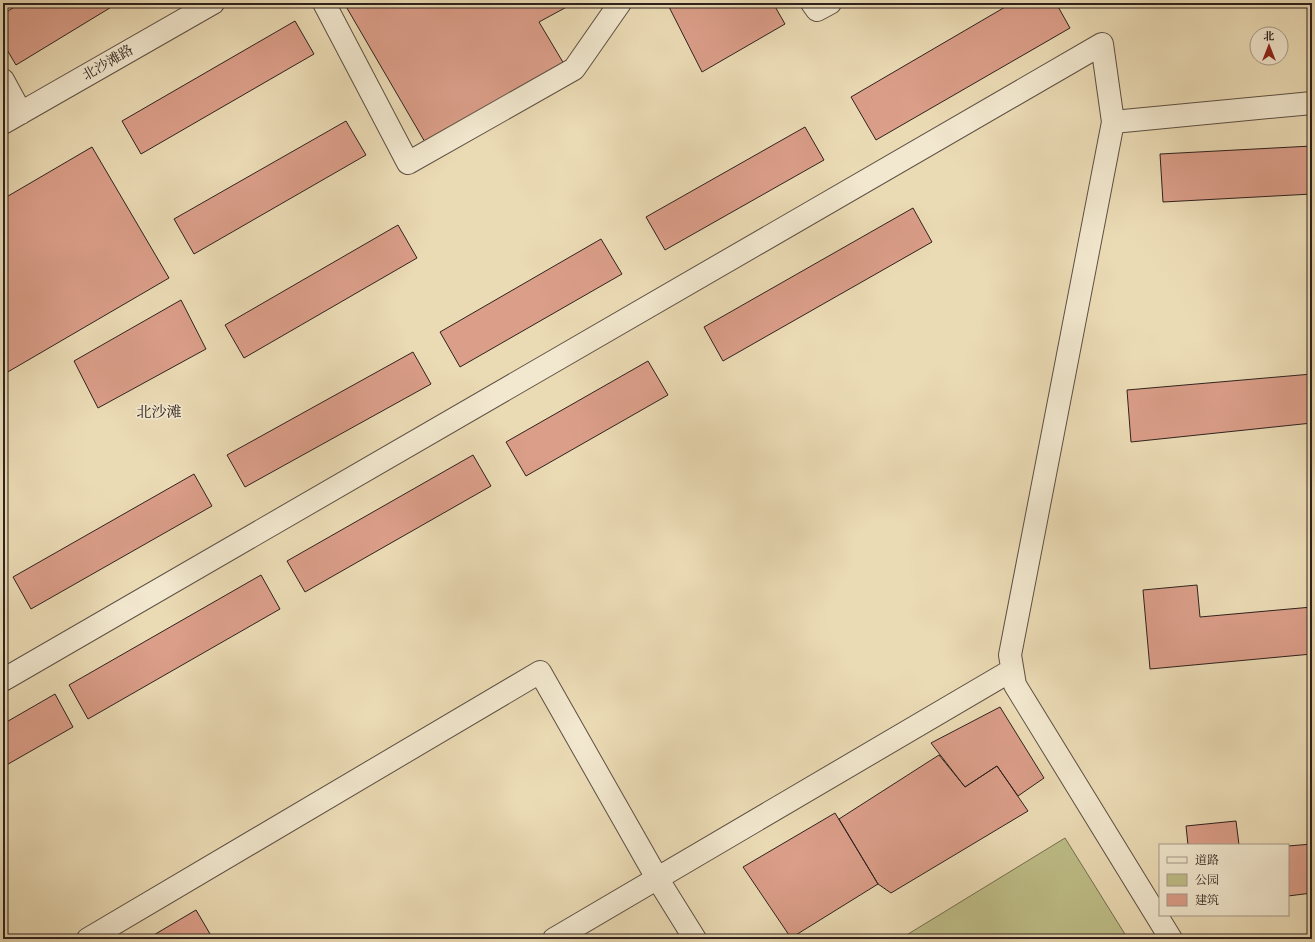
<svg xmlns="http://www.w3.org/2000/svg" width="1315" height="942" font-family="'IM FELL English','Noto Serif SC',serif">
<rect width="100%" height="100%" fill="#ebdbb5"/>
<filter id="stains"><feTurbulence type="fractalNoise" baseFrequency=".005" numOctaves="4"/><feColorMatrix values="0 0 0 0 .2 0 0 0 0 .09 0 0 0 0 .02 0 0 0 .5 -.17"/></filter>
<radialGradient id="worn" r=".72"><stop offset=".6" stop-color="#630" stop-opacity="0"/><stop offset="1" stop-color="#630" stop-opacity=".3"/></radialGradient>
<path fill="#bebe88" stroke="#767052" d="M1065 838 1128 939H900Z"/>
<path fill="#db9e89" stroke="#2e221d" d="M21 3H118L16 65 3 43V14Z
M344 3H574L539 22 567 69 429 149Z
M667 3H773L785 24 702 72Z
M1012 3H1056L1070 28 876 140 851 97Z
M295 21 314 54 141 154 122 121Z
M346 121 366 155 194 254 174 219Z
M805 127 824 160 665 250 646 217Z
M1312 146V194L1163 202 1160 154Z
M92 147 169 278 6 373 3 369V199Z
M913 208 932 242 723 361 704 327Z
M398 225 417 258 244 358 225 325Z
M601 239 622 274 460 367 440 332Z
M181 300 206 349 98 408 74 361Z
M413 352 431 384 245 487 227 455Z
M648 361 668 395 526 476 506 442Z
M1312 374V423L1131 442 1127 390Z
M473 455 491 486 305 592 287 561Z
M194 474 212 506 31 609 13 577Z
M261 575 280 609 88 719 69 685Z
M1197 585 1200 617 1312 607V654L1150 669 1143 590Z
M55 694 73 727 3 767V724Z
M1000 707 1044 778 1018 796 997 766 965 787 931 743Z
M939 755 965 787 997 766 1028 811 891 893 878 884 839 819Z
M835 813 878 884 791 938 743 867Z
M1236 821 1239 845H1188L1186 826Z
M1312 844V893L1288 896V846Z
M196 910 213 939H147Z
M628 934 631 939H620Z"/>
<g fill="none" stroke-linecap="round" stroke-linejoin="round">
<g stroke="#5d5043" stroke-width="24">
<path id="minor" d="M324 3 408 163 574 69 620 3
M812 3 817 10 830 3
M3 80 21 113
M1113 122 1312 103
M3 123 213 3
M3 680 1102 44 1113 122 1010 655 1015 685 1171 939
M88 939 540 672 657 878 695 939
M554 939 1012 670"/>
</g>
<use href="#minor" stroke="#f2e8cf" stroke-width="22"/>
</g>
<g text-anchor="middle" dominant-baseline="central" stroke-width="3.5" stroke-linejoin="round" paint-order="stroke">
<g font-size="14" fill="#2e221d" stroke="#f2e8cf">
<text transform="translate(108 63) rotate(-30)">北沙滩路</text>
</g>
<g font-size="15" fill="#2e221d" stroke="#f2e8cf">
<text x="159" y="412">北沙滩</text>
</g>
</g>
<rect width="1315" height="942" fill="none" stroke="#ebdbb5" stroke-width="16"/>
<rect x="4" y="4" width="1307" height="934" fill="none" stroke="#2e221d" stroke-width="2"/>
<rect x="8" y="8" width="1299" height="926" fill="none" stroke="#2e221d"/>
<rect x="1159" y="844" width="130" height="72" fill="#f2e8cf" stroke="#a49988"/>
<rect x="1167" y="857" width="20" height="6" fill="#f2e8cf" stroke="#a49988"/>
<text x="1195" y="864" font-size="12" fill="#2e221d">道路</text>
<rect x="1167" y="874" width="20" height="12" fill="#bebe88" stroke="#a49988"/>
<text x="1195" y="884" font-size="12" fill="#2e221d">公园</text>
<rect x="1167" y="894" width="20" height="12" fill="#db9e89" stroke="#a49988"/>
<text x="1195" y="904" font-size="12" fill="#2e221d">建筑</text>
<g transform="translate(1269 46)"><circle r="19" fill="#f2e8cf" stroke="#a49988"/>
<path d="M0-3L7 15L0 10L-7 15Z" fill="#8f2418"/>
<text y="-6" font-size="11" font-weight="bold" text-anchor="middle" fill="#2e221d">北</text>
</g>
<rect width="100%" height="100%" filter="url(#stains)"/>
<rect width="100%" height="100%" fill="url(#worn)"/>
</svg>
